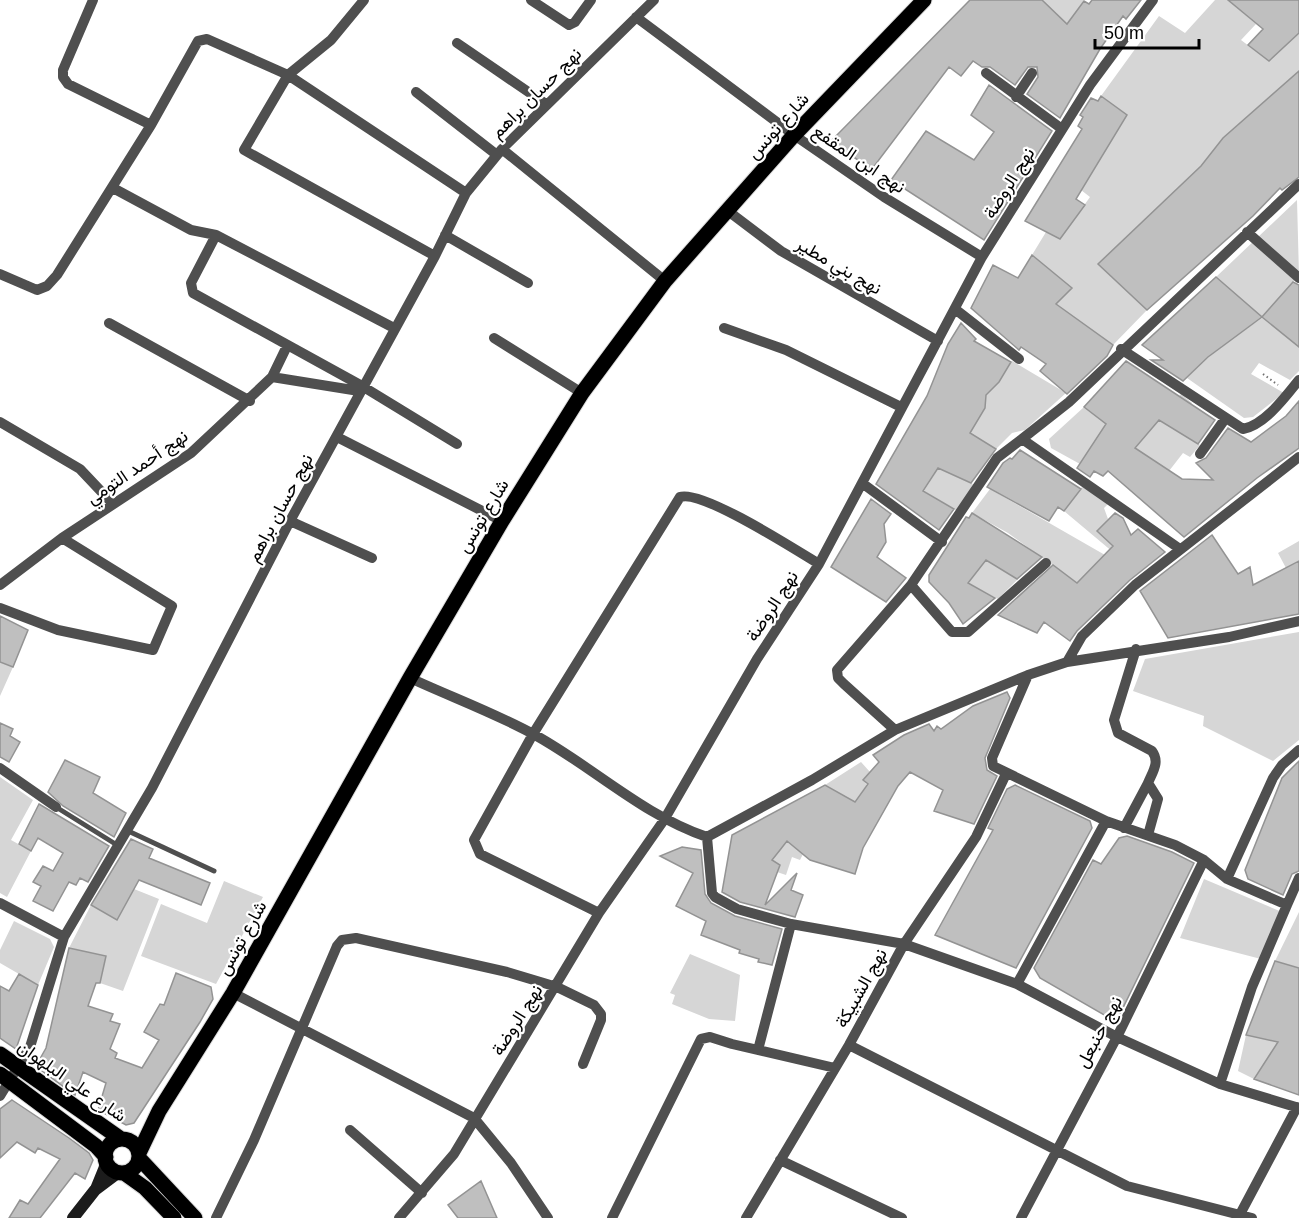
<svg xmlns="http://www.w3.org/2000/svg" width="1299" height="1218" font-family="Arial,Vazirmatn,sans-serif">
<rect width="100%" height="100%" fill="#fff"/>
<path fill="#d6d6d6" d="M1042 0H1083L1084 1 1067 25Z
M1215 0H1228L1256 24 1241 40 1269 61 1299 33V71L1223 138 1201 166 1099 263 1147 310 1113 345 1056 304 1072 288 1032 255 1046 232 1060 239 1090 197 1081 190 1127 115 1101 96 1159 16 1185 33Z
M1297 200 1299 275 1262 317 1299 345V371L1290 380 1259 363 1251 374 1284 393 1253 417 1244 418 1187 378 1215 351 1262 318 1216 277Z
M1012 361 1066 393 1025 430 1012 433 996 449 970 433 985 408 986 395 999 382Z
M1181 394 1192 403 1176 430 1200 445 1190 457 1183 453 1169 471 1135 448Z
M1084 407 1106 424 1080 464 1051 448 1049 439Z
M939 453 953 475 973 484 959 512 924 491 936 472Z
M1082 487 1109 503 1104 508 1108 519 1098 531 1123 557 1120 558 1064 511Z
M990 489 1105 555 1077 583 1008 533 972 513Z
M1299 541V561L1286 568 1278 553Z
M986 560 1018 579 998 599 968 583Z
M1299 632V740L1273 761 1203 726 1204 716 1133 691 1145 659Z
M0 662 13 667 0 696Z
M861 762 870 772 863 780 867 785 854 802 825 785Z
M0 777 33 800 11 840 31 851 7 897 0 893Z
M780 834 803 854 800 860 792 857 786 875 777 872 772 860 783 846Z
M1204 879 1282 912 1261 959 1180 938Z
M224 881 263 897 216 984 141 956 161 904 207 923Z
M134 889 159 899 123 991 100 983 106 956 69 948 91 905 117 920Z
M1299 912V968L1275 961Z
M14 921 50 939 54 947 38 985 0 963V950Z
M690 954 740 975 735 1021 709 1019 672 1004 675 995 670 993Z
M1246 1035 1278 1042 1254 1079 1238 1071Z"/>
<path fill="#bfbfbf" stroke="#939393" stroke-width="1.5" d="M970 0H1042L1067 24 1084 1 1089 4 1092 0H1141L1126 19 1123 16 1100 49 1060 118 1027 94 1038 77 1037 67H1028L1015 85 990 67H982L973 61 961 76 949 67 872 169 830 142Z
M1228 0H1299V33L1269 61 1248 45 1263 29Z
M1299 71V177L1282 190 1280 188 1253 216 1147 310 1098 264 1201 166 1223 138Z
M989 85 1052 131 984 240 891 180 926 131 974 160 994 132 971 115Z
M1101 96 1127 115 1076 199 1085 205 1060 239 1025 221 1082 129 1078 126 1083 117 1080 115 1091 98 1098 101Z
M1032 255 1072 288 1056 304 1113 345 1107 356 1067 394 1040 371 1046 364 1021 347 1019 350 971 308 993 265 1018 278Z
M1216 277 1262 317 1208 357 1183 381 1151 360H1163L1142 345Z
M1293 282 1299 285V347L1262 317Z
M961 323 976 339 974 341 1011 362 999 382 986 395 985 408 970 433 996 449 971 483 938 468 923 491 954 509 939 530 876 484 927 396 948 344Z
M1126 361 1215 420 1198 444 1159 420 1135 448 1182 479 1213 480 1196 463 1206 458 1228 428 1251 442 1286 416 1299 401V448L1257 478 1184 537 1108 471 1103 476 1094 471 1090 477 1077 468 1106 424 1084 407Z
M1020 450 1081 489 1064 511 1058 507 1049 521 987 487 1003 463 1010 458 1012 459Z
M871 499 891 514 884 524 886 542 877 557 906 578 886 602 831 567Z
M972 513 1042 557 1017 579 986 560 968 583 995 598 963 624 949 603 929 582V575L966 517 969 518Z
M1115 513 1123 518 1131 535 1138 529 1165 552 1130 580 1077 631 1070 641 1044 622 1037 633 998 615 1053 565 1077 583 1113 546 1097 531Z
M1212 535 1238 574 1250 567 1253 585 1299 561V614L1168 638 1140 591Z
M0 616 28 630 13 667 0 662Z
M1007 692 1010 698 985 758 987 770 997 776 974 824 934 811 943 790 910 772 898 786 863 848 855 874 810 860 787 841 780 850 772 860 780 865 765 905 797 873 791 890 803 895 795 917 740 902 722 892 732 835 825 785 855 802 868 784 863 780 879 762 873 755 904 735 929 724 934 731 937 726 941 729 973 706Z
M0 723 13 729 10 736 20 742 9 762 0 757Z
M65 760 100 777 93 793 126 813 114 837 63 806 48 792Z
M1299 761V871L1292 874 1283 895 1248 879 1245 870 1282 778Z
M1015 785 1090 821 1092 828 1016 968 935 935 993 830 988 828 1007 789Z
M39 804 109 846 88 882 80 878 76 885 69 882 53 911 33 901 41 886 33 882 43 866 53 871 63 853 38 838 31 851 19 844Z
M1127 836 1172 852 1194 863 1117 1020H1113L1040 978 1034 968 1093 860 1101 864 1119 838Z
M131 839 153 849 149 858 210 883 201 905 139 880 117 920 91 905Z
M682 847 701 850 705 894 711 903 735 916 782 929 772 965 758 962 759 959 739 953 740 950 701 935 706 921 676 906 693 873 660 856Z
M69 948 106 956 100 983H96L88 1006 113 1014 110 1021 120 1024 110 1049 117 1053 115 1058 142 1068 159 1040 144 1032 160 1004 164 1005 176 973 211 987 213 999 200 1022 134 1123 126 1125 98 1110 106 1083 83 1072 75 1095 38 1068 37 1064 46 1048Z
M1275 961 1299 968V1095L1254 1079 1278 1042 1246 1035Z
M19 974 38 985 16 1049 0 1038V986L9 991Z
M12 1100 69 1138 89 1153 93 1160 85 1179 75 1173 40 1218H9L20 1200 28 1204 60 1159 38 1148 35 1153 17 1142 0 1158V1109Z
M481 1181 497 1218H458L448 1205Z"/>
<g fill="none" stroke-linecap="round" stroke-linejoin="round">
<g stroke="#dbdbdb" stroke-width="17">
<path id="primary" d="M0 1054 121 1139
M0 1074 96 1146 106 1157
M105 1156a17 17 0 1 1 34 0a17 17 0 1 1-34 0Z
M139 1153 159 1111 233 993 410 678 502 521 582 393 665 281 794 135 924 0
M139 1158 195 1218
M124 1173 145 1188 174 1218"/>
</g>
<path stroke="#717171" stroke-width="2" stroke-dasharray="1.5 3" stroke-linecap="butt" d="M1263 374 1278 385"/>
<path stroke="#4f4f4f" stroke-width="5" d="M56 807 117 845
M126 830 214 871"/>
<path stroke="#4f4f4f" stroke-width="10" d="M93 0 63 70V77L68 84 151 125
M364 0 331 40 288 75 466 193
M531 0 569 25 575 22 591 0
M636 17 794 135 884 197 982 257
M457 43 546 104
M986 73 1062 129
M416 92 497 155
M1016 97 1032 73
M502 149 665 281
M113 188 191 230 216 235 394 328
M728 211 781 251 938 341
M1247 232 1299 278
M216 235 191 283 193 293 362 386 457 444
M445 235 528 283
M0 274 37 290 47 286 57 275 151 125 198 41 207 39 288 75 244 150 435 256
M955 309 1019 359
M109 323 250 401
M724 328 786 350 901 407
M494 338 582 393
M1121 349 1243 429C1265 425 1286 396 1299 380
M272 377 287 346
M0 422 80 469 113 504
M337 437 502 521
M1022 439 1069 402 1299 184
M1200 454 1225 419
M862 483 942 542
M290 521 372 558
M1046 563 968 632H952L911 585 997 458 1022 439 1180 549
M0 585 62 538 191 453 272 377 359 391
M0 608 58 630 153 650 172 606 62 538
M1136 649 1114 720 1118 733 1152 751C1160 762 1153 771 1148 783
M1067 662 1082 636 1135 585 1299 457
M1028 675 992 758 993 766 1106 821 1175 845 1204 860 1227 879 1287 905 1252 987 1220 1084
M410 678C451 697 495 713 535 735 593 767 644 816 707 837L812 780 895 730 1028 675 1067 662 1229 637 1299 621
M895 730 844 684 838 678 837 670 911 585
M0 768 56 807
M1124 828 1148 783 1158 799 1148 835
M707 837 712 893 715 897 737 909 791 924 904 944 1017 984 1117 1037 1220 1084 1299 1108
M1227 879 1273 778 1282 765 1299 750
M0 903 64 937
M1287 905 1299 878
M599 913 480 854 474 840 533 734 680 497C701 489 796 550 819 564
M1017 984 1106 821
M233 993 474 1118 511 1163 548 1218
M849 1045 1127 1186 1252 1218
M758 1050 791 924
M0 1096 30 1047 64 937 152 788 290 521 435 256 466 193 502 149 654 0
M350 1130 422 1193
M780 1160 902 1218
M216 1218 254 1140 337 946 342 940 356 938 507 972 557 987 594 1005 601 1014V1020L583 1064
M399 1218 454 1154 599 913 664 820 757 659 819 564 982 257 1090 85 1153 0
M612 1218 701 1039 710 1037 732 1044 835 1068
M746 1218 849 1045 904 944 976 837 1006 774
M1021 1218 1117 1037 1204 860
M1238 1218 1297 1107"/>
<path stroke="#1c1c1c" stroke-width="12" d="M96 1189 107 1162
M73 1218 95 1190 119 1172"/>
<use href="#primary" stroke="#000" stroke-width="15"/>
</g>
<g text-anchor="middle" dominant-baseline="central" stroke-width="4.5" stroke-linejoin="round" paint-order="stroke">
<g font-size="18" fill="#000" stroke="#fff">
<text transform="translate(536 93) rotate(-45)">نهج حسان براهم</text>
<text transform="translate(778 126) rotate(-48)">شارع تونس</text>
<text transform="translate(859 159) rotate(34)">نهج ابن المقفع</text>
<text transform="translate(1009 183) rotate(-58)">نهج الروضة</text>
<text transform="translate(839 266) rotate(30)">نهج بني مطير</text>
<text transform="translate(137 467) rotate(-34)">نهج أحمد التومي</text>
<text transform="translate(280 508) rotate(-62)">نهج حسان براهم</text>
<text transform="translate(483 516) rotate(-59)">شارع تونس</text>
<text transform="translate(772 606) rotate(-57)">نهج الروضة</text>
<text transform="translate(242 938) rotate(-61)">شارع تونس</text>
<text transform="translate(861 988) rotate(-61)">نهج الشبيكة</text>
<text transform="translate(517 1020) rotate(-58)">نهج الروضة</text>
<text transform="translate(1099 1032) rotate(-62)">نهج حنبعل</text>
<text transform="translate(72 1081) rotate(35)">شارع علي البلهوان</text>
</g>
</g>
<path d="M1095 39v9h104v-9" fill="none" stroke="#000000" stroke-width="3"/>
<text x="1104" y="39" font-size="18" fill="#000000" stroke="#ffffff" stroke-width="4.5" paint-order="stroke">50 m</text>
</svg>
